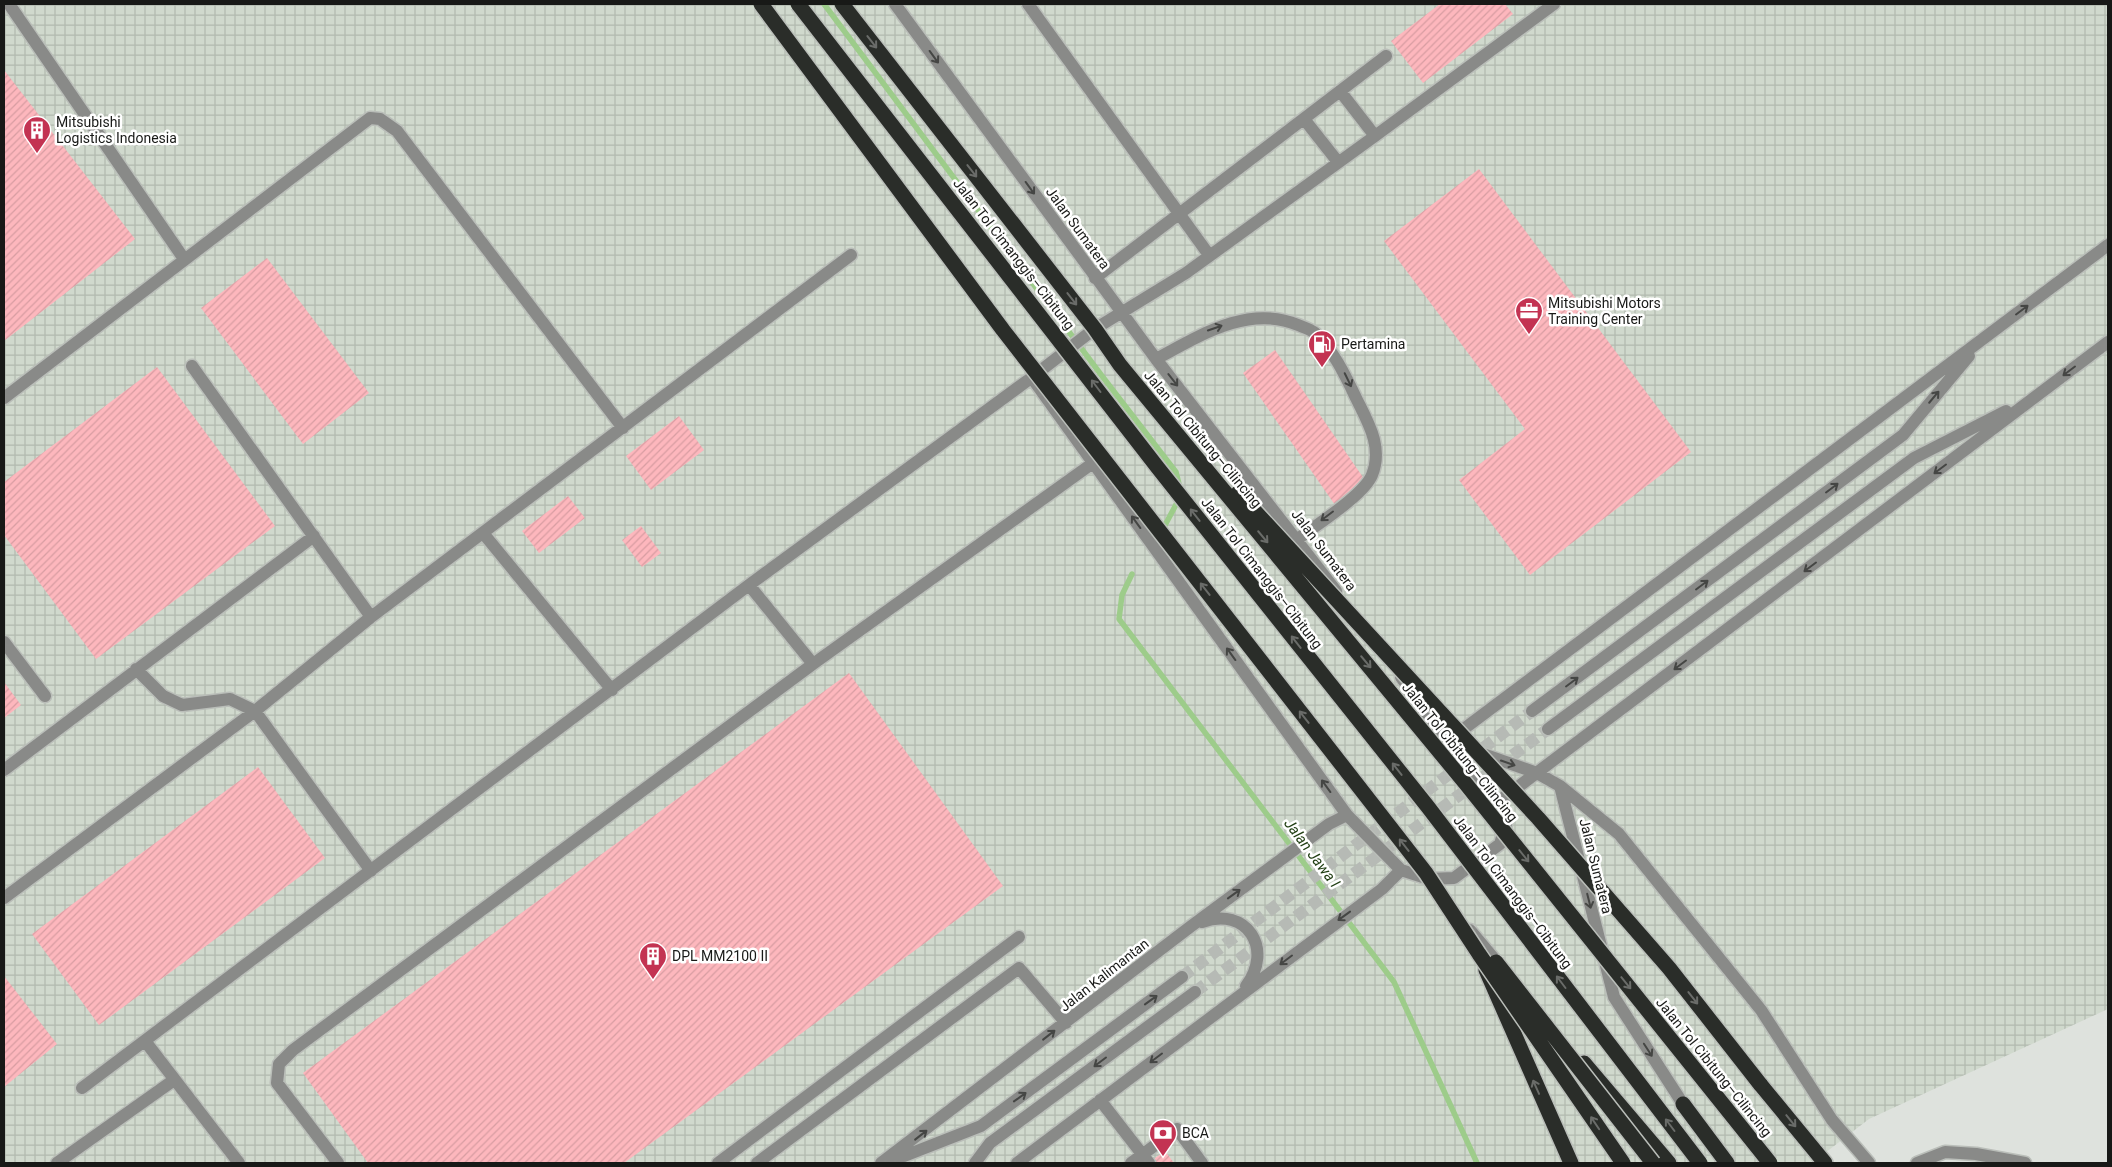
<svg xmlns="http://www.w3.org/2000/svg" width="2112" height="1167" font-family="Roboto,sans-serif">
  <style>
    .industrial { fill: url(#industrial-grid) }
    .lines { fill: none; stroke-linecap: round; stroke-linejoin: round }
    .stream { stroke: #9dcc8a; stroke-width: 5.5 }
    .building { fill: url(#building-hatch) }
    .minor-tunnel { stroke: #b6bab5; stroke-width: 12; stroke-dasharray: 12 6; stroke-linecap: butt }
    .minor-casing { stroke: #babeb9; stroke-width: 15 }
    .highway-casing { stroke: #babeb9; stroke-width: 18 }
    .minor { stroke: #898a88; stroke-width: 12 }
    .highway { stroke: #2a2d29; stroke-width: 15 }
    .highway-bridge-casing { stroke: #babeb9; stroke-width: 18; stroke-linecap: butt }
    .highway-bridge { stroke: #2a2d29; stroke-width: 15 }
    .oneway { stroke: #6a6c69 }
    .oneway2 { stroke: #454644 }
    .labels { text-anchor: middle; dominant-baseline: central; stroke-width: 5; stroke-linejoin: round; paint-order: stroke }
    .poi-label { font-size: 14px; fill: #181917; stroke: #fff; text-anchor: start }
    .street-label { font-size: 14px; fill: #181917; stroke: #fff }
    .water-label { font-size: 15px; font-style: italic; fill: #203e12; stroke: #fff }
  </style>
  <defs>
    <pattern id="industrial-grid" width="8" height="8" patternUnits="userSpaceOnUse" patternTransform="scale(1.25)"><rect width="8" height="8" fill="#d0d9cd"/><path d="M0 4h8M4 0v8" fill="none" stroke="#b2baaf"/></pattern>
    <pattern id="building-hatch" width="6" height="6" patternUnits="userSpaceOnUse" patternTransform="scale(1.25)"><rect width="6" height="6" fill="#fdb7bd"/><path d="M-1 1l2-2M0 6l6-6M5 7l2-2" fill="none" stroke="#d89da2"/></pattern>
  </defs>
  <rect width="100%" height="100%" fill="#dee2dd"/>
  <path class="industrial" d="M4 4H2108V1009L1869 1119 1812 1163H4Z"/>
  <g class="lines">
    <path class="stream" d="M824 4 1102 376 1176 472 1180 488
      M1163 529 1180 497
      M1132 574 1122 595 1119 619 1394 982 1477 1163"/>
  </g>
  <path class="building" d="M1440 4H1505L1513 14 1423 83 1391 41Z
    M4 70 135 239 4 341Z
    M1479 169 1691 452 1530 575 1459 480 1525 429 1384 241Z
    M267 258 369 393 303 444 201 308Z
    M1275 350 1367 483 1335 505 1243 373Z
    M157 367 275 526 96 659 4 535V482Z
    M679 416 704 450 651 490 626 456Z
    M568 496 585 518 539 553 522 531Z
    M641 526 661 553 642 567 622 540Z
    M849 673 1003 886 624 1163H368L303 1073Z
    M4 682 21 705 4 718Z
    M258 767 325 858 99 1025 32 934Z
    M4 976 57 1044 4 1087Z
    M1165 1151 1174 1163H1148Z"/>
  <g class="lines">
    <path class="minor-tunnel" d="M1182 977 1532 711
      M1195 992 1548 729"/>
    <g class="minor-casing">
      <path id="minor" d="M9 4 184 259
        M895 4 1156 359 1336 591
        M1028 4 1209 255
        M1340 91 1375 136
        M1304 119 1338 162
        M1095 278 1386 56
        M1156 359C1199 336 1248 304 1298 325 1303 327 1310 329 1315 333 1334 351 1346 377 1357 400 1369 424 1383 448 1372 475 1364 495 1316 525 1298 539
        M192 366 371 617
        M1032 378 1347 815 1401 870 1429 879 1432 883
        M4 398 370 118 380 119 397 131 623 428
        M483 533 612 690
        M749 585 813 664 1093 463
        M4 642 45 696
        M136 669 163 696 182 705 230 699 255 711 371 871
        M1401 677 1506 824 1500 844 1454 878 1429 879
        M1532 711 1903 435 1969 356
        M1548 729 1914 458 2006 411
        M1453 737 2108 245
        M1477 752 1537 773 1560 786 1619 834 1761 1010 1832 1120 1869 1163
        M4 770 314 536
        M1560 786 1614 997 1683 1104
        M1494 805 2108 342
        M4 898 255 711 371 617 851 255
        M1202 922C1247 906 1274 949 1246 986
        M1470 930 1502 968
        M145 1041 239 1163
        M82 1088 749 585 1031 378 1093 330 1186 273 1375 136 1554 4
        M1100 1100 1149 1163
        M894 1160 981 1126 1182 977
        M57 1163 174 1080
        M338 1163 277 1083 279 1064 293 1050 813 664
        M718 1163 1019 937
        M757 1163 1019 968 1066 1023
        M881 1163 1190 927 1329 824 1347 815
        M975 1163 990 1143 1195 992
        M1017 1163 1382 889 1401 870
        M1131 1163 1177 1129 1202 1163
        M1917 1163 1945 1152 1976 1154 2025 1163"/>
    </g>
    <g class="highway-casing">
      <path id="highway" d="M1486 970 1571 1163
        M1584 1063 1669 1163
        M1760 1084 1825 1163
        M1683 1104 1727 1163"/>
    </g>
    <use href="#minor" class="minor"/>
    <use href="#highway" class="highway"/>
    <g class="highway-bridge-casing">
      <path id="highway-bridge" d="M761 4 1003 330 1426 873 1479 954 1623 1163
        M798 4 1158 468 1428 807 1700 1163
        M842 4 1095 329 1120 365 1466 784 1770 1163
        M1238 493 1538 818 1669 968 1760 1084
        M1496 962 1653 1163"/>
    </g>
    <use href="#highway-bridge" class="highway-bridge"/>
  </g>
  <defs><path id="oneway-shaft" d="M-6 0H5M1.5-3L5.5 0L1.5 3" fill="none" stroke-width="1.6" stroke-linecap="round" stroke-linejoin="round" transform="scale(1.25)"/></defs>
  <g class="oneway">
    <use href="#oneway-shaft" transform="translate(872 42) rotate(52)"/>
    <use href="#oneway-shaft" transform="translate(972 171) rotate(52)"/>
    <use href="#oneway-shaft" transform="translate(1072 299) rotate(52)"/>
    <use href="#oneway-shaft" transform="translate(1096 386) rotate(-127)"/>
    <use href="#oneway-shaft" transform="translate(1195 515) rotate(-128)"/>
    <use href="#oneway-shaft" transform="translate(1263 537) rotate(50)"/>
    <use href="#oneway-shaft" transform="translate(1205 589) rotate(-128)"/>
    <use href="#oneway-shaft" transform="translate(1296 642) rotate(-128)"/>
    <use href="#oneway-shaft" transform="translate(1366 662) rotate(50)"/>
    <use href="#oneway-shaft" transform="translate(1304 717) rotate(-128)"/>
    <use href="#oneway-shaft" transform="translate(1397 769) rotate(-128)"/>
    <use href="#oneway-shaft" transform="translate(1404 845) rotate(-128)"/>
    <use href="#oneway-shaft" transform="translate(1524 856) rotate(51)"/>
    <use href="#oneway-shaft" transform="translate(1561 982) rotate(-127)"/>
    <use href="#oneway-shaft" transform="translate(1626 983) rotate(51)"/>
    <use href="#oneway-shaft" transform="translate(1693 998) rotate(52)"/>
    <use href="#oneway-shaft" transform="translate(1536 1087) rotate(-114)"/>
    <use href="#oneway-shaft" transform="translate(1791 1121) rotate(51)"/>
    <use href="#oneway-shaft" transform="translate(1595 1123) rotate(-124)"/>
    <use href="#oneway-shaft" transform="translate(1670 1125) rotate(-127)"/>
  </g>
  <g class="oneway2">
    <use href="#oneway-shaft" transform="translate(934 57) rotate(54)"/>
    <use href="#oneway-shaft" transform="translate(1030 188) rotate(54)"/>
    <use href="#oneway-shaft" transform="translate(2022 310) rotate(-37)"/>
    <use href="#oneway-shaft" transform="translate(1215 328) rotate(-19)"/>
    <use href="#oneway-shaft" transform="translate(2069 371) rotate(143)"/>
    <use href="#oneway-shaft" transform="translate(1173 380) rotate(52)"/>
    <use href="#oneway-shaft" transform="translate(1348 380) rotate(64)"/>
    <use href="#oneway-shaft" transform="translate(1934 397) rotate(-50)"/>
    <use href="#oneway-shaft" transform="translate(1940 469) rotate(143)"/>
    <use href="#oneway-shaft" transform="translate(1832 488) rotate(-37)"/>
    <use href="#oneway-shaft" transform="translate(1327 516) rotate(143)"/>
    <use href="#oneway-shaft" transform="translate(1136 522) rotate(-126)"/>
    <use href="#oneway-shaft" transform="translate(1810 567) rotate(143)"/>
    <use href="#oneway-shaft" transform="translate(1702 585) rotate(-37)"/>
    <use href="#oneway-shaft" transform="translate(1231 654) rotate(-126)"/>
    <use href="#oneway-shaft" transform="translate(1680 665) rotate(143)"/>
    <use href="#oneway-shaft" transform="translate(1572 682) rotate(-37)"/>
    <use href="#oneway-shaft" transform="translate(1508 763) rotate(19)"/>
    <use href="#oneway-shaft" transform="translate(1326 786) rotate(-126)"/>
    <use href="#oneway-shaft" transform="translate(1234 894) rotate(-36)"/>
    <use href="#oneway-shaft" transform="translate(1589 901) rotate(76)"/>
    <use href="#oneway-shaft" transform="translate(1344 916) rotate(144)"/>
    <use href="#oneway-shaft" transform="translate(1286 960) rotate(143)"/>
    <use href="#oneway-shaft" transform="translate(1151 1000) rotate(-36)"/>
    <use href="#oneway-shaft" transform="translate(1049 1035) rotate(-38)"/>
    <use href="#oneway-shaft" transform="translate(1648 1050) rotate(57)"/>
    <use href="#oneway-shaft" transform="translate(1156 1058) rotate(143)"/>
    <use href="#oneway-shaft" transform="translate(1100 1062) rotate(143)"/>
    <use href="#oneway-shaft" transform="translate(1020 1097) rotate(-36)"/>
    <use href="#oneway-shaft" transform="translate(921 1135) rotate(-38)"/>
  </g>
  <defs>
    <g id="building-pin" transform="scale(1.4375)"><path d="M0 17L-7.5 6A9.5 9.5 0 1 1 7.5 6Z" fill="#c33352" stroke="#fff"/><path d="M-4-6H4V6H1V3H-1V6H-4ZM-2.5-4.3h1.7v1.8h-1.7ZM.8-4.3h1.7v1.8H.8ZM-2.5-1h1.7V.8h-1.7ZM.8-1h1.7V.8H.8Z" fill="#fff"/></g>
    <g id="office-pin" transform="scale(1.4375)"><path d="M0 17L-7.5 6A9.5 9.5 0 1 1 7.5 6Z" fill="#c33352" stroke="#fff"/><path d="M-6-3h4V-5.5h4V-3h4V5H-6ZM-1-4.5V-3h2v-1.5ZM-6 0V1H6V0Z" fill="#fff"/></g>
    <g id="fuel-pin" transform="scale(1.4375)"><path d="M0 17L-7.5 6A9.5 9.5 0 1 1 7.5 6Z" fill="#c33352" stroke="#fff"/><path d="M-5.5-6h7V0h2V4h1.3V-2.5L3-4.5l.8-.8L6-3V5H2.5V1h-1V6h-7ZM-4.2-4.7v3.2H.2V-4.7Z" fill="#fff"/></g>
    <g id="bank-pin" transform="scale(1.4375)"><path d="M0 17L-7.5 6A9.5 9.5 0 1 1 7.5 6Z" fill="#c33352" stroke="#fff"/><path d="M-6-4H6V4H-6ZM0-2.3a2.3 2.3 0 1 0 0 4.6a2.3 2.3 0 1 0 0-4.6Z" fill="#fff"/></g>
  </defs>
  <g fill-rule="evenodd">
    <use href="#building-pin" x="37" y="130"/>
    <use href="#office-pin" x="1529" y="311"/>
    <use href="#fuel-pin" x="1322" y="344"/>
    <use href="#building-pin" x="653" y="956"/>
    <use href="#bank-pin" x="1163" y="1133"/>
  </g>
  <g class="labels">
    <g class="poi-label">
      <text x="56" y="122">Mitsubishi<tspan x="56" dy="16">Logistics Indonesia</tspan></text>
      <text x="1548" y="303">Mitsubishi Motors<tspan x="1548" dy="16">Training Center</tspan></text>
      <text x="1341" y="344">Pertamina</text>
      <text x="672" y="956">DPL MM2100 II</text>
      <text x="1182" y="1133">BCA</text>
    </g>
    <g class="street-label">
      <text transform="translate(1078 228) rotate(54)">Jalan Sumatera</text>
      <text transform="translate(1014 254) rotate(52)">Jalan Tol Cimanggis–Cibitung</text>
      <text transform="translate(1203 439) rotate(50)">Jalan Tol Cibitung–Cilincing</text>
      <text transform="translate(1324 550) rotate(53)">Jalan Sumatera</text>
      <text transform="translate(1262 573) rotate(52)">Jalan Tol Cimanggis–Cibitung</text>
      <text transform="translate(1460 752) rotate(51)">Jalan Tol Cibitung–Cilincing</text>
      <text transform="translate(1596 866) rotate(76)">Jalan Sumatera</text>
      <text transform="translate(1513 892) rotate(53)">Jalan Tol Cimanggis–Cibitung</text>
      <text transform="translate(1104 975) rotate(-38)">Jalan Kalimantan</text>
      <text transform="translate(1714 1067) rotate(51)">Jalan Tol Cibitung–Cilincing</text>
    </g>
    <g class="water-label">
      <text transform="translate(1312 853) rotate(53)">Jalan Jawa I</text>
    </g>
  </g>
  <rect width="2112" height="1167" fill="none" stroke="#181917" stroke-width="10"/>
</svg>
